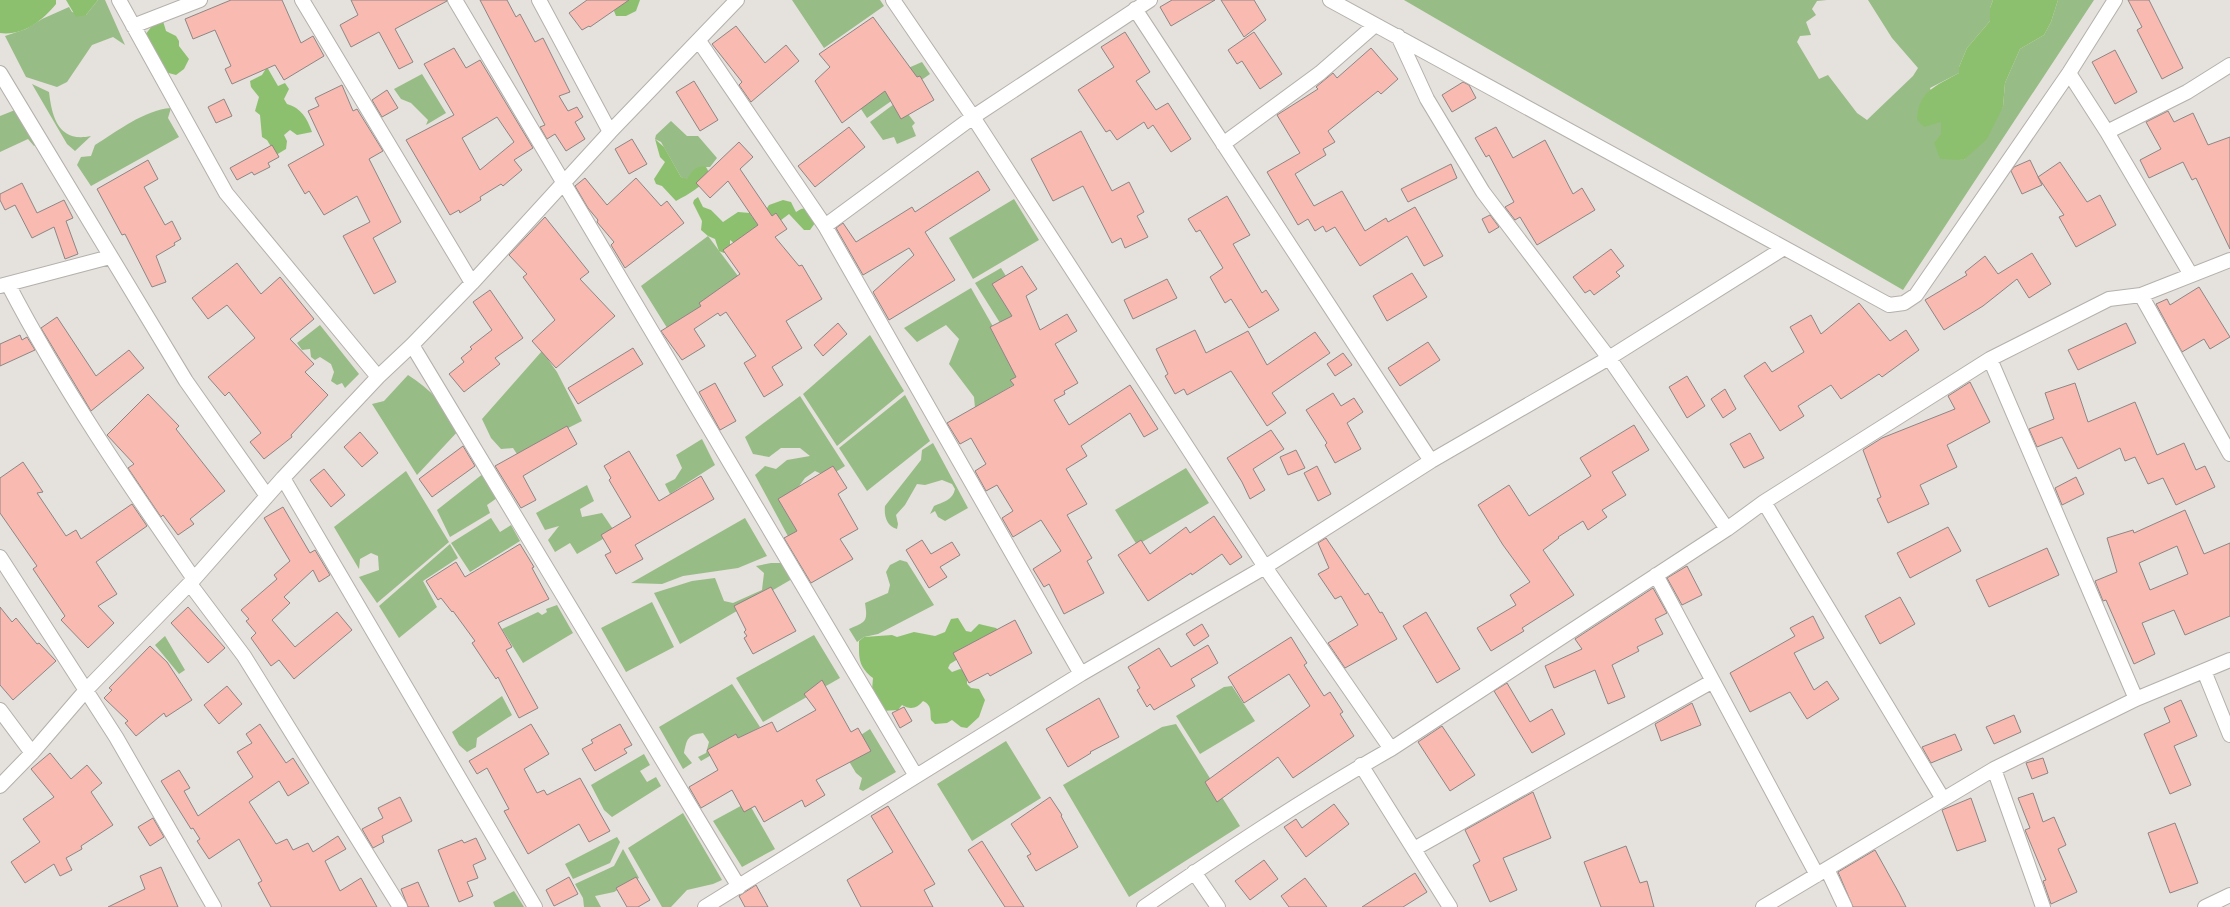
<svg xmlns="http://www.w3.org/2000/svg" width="2230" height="907" font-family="'Alegreya Sans',sans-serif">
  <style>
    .green { fill: #98bc86 }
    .forest { fill: #8cc06f }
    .building { fill: #f9bbb1; stroke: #8d8685; fill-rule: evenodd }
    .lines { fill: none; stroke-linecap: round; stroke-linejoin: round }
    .minor-casing { stroke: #b4b0ab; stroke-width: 16 }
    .minor { stroke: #fff; stroke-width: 14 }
  </style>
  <rect width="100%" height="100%" fill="#e5e1dc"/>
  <path class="green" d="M98 0H105L125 45 113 37 92 45 67 82 57 87 26 77 5 36 26 29 42 19 69 7 72 12 86 15Z
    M792 0H880L884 6 824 48Z
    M1404 0H1827L1817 1 1812 9 1816 15 1806 22 1811 35 1800 36 1797 42 1819 79 1828 75 1857 113 1867 120 1913 76 1918 68 1892 38 1868 0H1993L1990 8V21L1967 48 1959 67V73L1930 88 1941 121V134L1961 160H1964L2003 107 2005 83 2020 49 2044 35 2051 22 2058 0H2094L1903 290Z
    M922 62 930 74 867 118 855 100 892 75Z
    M422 74 446 113 426 125 428 120 411 103 401 99 394 89Z
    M32 84 49 92C52 118 59 143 91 136L75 151 67 144Z
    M898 101 915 123 912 126 916 136 897 144 894 137 883 140 870 122Z
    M171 108 168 118 179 137 91 186 77 165 81 157 91 156 95 145C118 131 144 110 171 108Z
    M15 110 39 144 34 146 28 139 0 152V116Z
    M671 121 687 136H698L717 158 710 167C698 167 693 169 687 180L681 177 661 142 655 139 656 135Z
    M1014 199 1039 240 973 279 949 238Z
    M708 236 741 280 669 331 641 286Z
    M1001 268 1009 281 1020 314 1002 326 975 283Z
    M971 288 1023 379 975 408 974 397 949 364 959 339 946 325 917 342 904 328Z
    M320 325 359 374 345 388 342 383 337 385 331 381 334 372 331 364 320 357 315 360 311 357 310 349 302 350 297 343Z
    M870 335 904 391 837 446 803 394Z
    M542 351 557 372 582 421 517 454 513 448 501 449 491 438 482 419Z
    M408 375C429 388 448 408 460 429L417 475 372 404 384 401Z
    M905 395 930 441 867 491 839 448Z
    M800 396 845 466 828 477 815 471 805 478 789 500 804 528 789 538 755 475 765 466 776 469 787 460 810 456 800 448H781L769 457 753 454 745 437Z
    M702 439 715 465 670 494 665 484 675 479 682 468 676 455Z
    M933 443 968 508 945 521 938 517 935 511 930 514 934 506C943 502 953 500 955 489L952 484 942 480 925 485 917 484 905 505 896 515 898 524 897 529C886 526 884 515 885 506L921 460 922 450Z
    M1186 468 1209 503 1137 545 1115 510Z
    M406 471 449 542 377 603 359 577 379 570 378 556 371 553 360 559 359 569 334 527Z
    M484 473 497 498 487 505 490 513 450 537 437 510Z
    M587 485 594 501 580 509 582 517 602 513 615 532 577 554 570 543 555 552 548 540 559 526 545 530 536 513Z
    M491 518 500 532 511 525 520 541 470 572 451 543Z
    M745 518 767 556 738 568 683 576 662 584 631 583Z
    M450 544 458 558 423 581 437 607 399 638 379 606Z
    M900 560 907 562 934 605 878 634 864 637 857 642 849 629C866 622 868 622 865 603L888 593 890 585 886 572 890 565Z
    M771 563H782L792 579 680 644 654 593 692 581 715 578 724 601 733 603 762 590 764 573 756 566Z
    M652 602 674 647 626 672 601 628Z
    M557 605 573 633 523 663 502 629 538 612 542 615 547 612 546 609Z
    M814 635 840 678 763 722 736 678Z
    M165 636 185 670 179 674 155 645Z
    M732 684 760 727 701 761 698 757 706 753 709 742 703 733C688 735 687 738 684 753L692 763 683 769 659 727Z
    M1232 686 1255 721 1200 754 1176 716 1224 687Z
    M502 696 512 715 477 738 476 747 467 752 459 745 452 732Z
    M1176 724 1240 826 1129 897 1063 785 1162 727Z
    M870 729 896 772 863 791 859 789 862 778 856 773 841 748Z
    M1006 741 1041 798 972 841 937 784Z
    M644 754 650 765 640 771 647 782 656 777 661 786 612 817 604 810 591 785Z
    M748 802 775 849 742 867 713 821Z
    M683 813 722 880 713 884 687 890 671 907H662L628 848Z
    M617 837 620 842 610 863 573 879 565 864Z
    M623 849 639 878 614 892 595 896 601 907H584L583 898 575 884 614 866Z
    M514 891 524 907H495L493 902Z"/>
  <path class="forest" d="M0 0H56V4C42 21 23 36 0 33Z
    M66 0H98L86 15 76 17Z
    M617 0H640L636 11 626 16H616L614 11Z
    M1993 0H2058L2051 22 2044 35 2020 49 2005 83 2003 107 1987 139 1964 160 1940 159 1934 143 1941 134V122L1924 127 1917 120C1918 91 1936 86 1959 73V67L1967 48 1990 21V8Z
    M163 21 166 31 176 36 179 41V46L189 59 184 69 176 75 165 72 145 35 152 26Z
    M267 67 278 86 285 83 289 89 284 99 287 104C301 108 307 118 312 132L297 135 290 130 284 135 287 141 286 149 276 155 267 140 262 137 260 115 255 111 259 97 251 87 250 81 262 75Z
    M655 139 664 147 681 177 687 179C692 171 696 165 706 167L710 174C702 187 689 194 676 201L662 186 656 184 654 179 665 162 660 157Z
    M698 197 703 207 711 210 723 222 738 212 750 213 752 217C762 219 765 211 769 205L783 200 791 202 796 212 801 209 806 208 815 223 810 230H804L789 214 776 224 734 243 730 240V251L724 253 719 251 715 239 708 236 701 230 702 221 693 203 694 200Z
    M958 618 966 631 971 632 979 624 996 628 1000 632 950 664 948 668 952 672 960 669 967 672V684L971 688 979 689 985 700 979 717 967 728 961 727 952 720 947 723 935 724 931 720C930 711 932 705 923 701 917 709 910 710 902 705L898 710 882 711 872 690 873 678C858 666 859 658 859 641L864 637 892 635 897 637 914 632 935 636 945 632 951 619Z"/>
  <path class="building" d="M231 0H282L301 43 313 36 324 56 284 80 275 65 232 84 225 69 231 66 215 30 193 39 185 19Z
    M351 0H447V1L395 29 413 62 399 69 379 32 351 47 340 25 358 15Z
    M480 0H507L516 17 520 14 535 42 543 38 570 92 559 96 568 111 577 107 583 117 575 122 585 139 566 151 555 134 547 139 540 127 545 125Z
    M587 0H629L590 27 589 26 582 30 569 13Z
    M1172 0H1215L1171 26 1160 7Z
    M1221 0H1254L1266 20 1244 37Z
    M2128 0H2149L2183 68 2162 79 2137 30 2142 27Z
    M873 17 917 77 920 76 934 100 901 119 885 91 842 123 815 81 830 67 819 54Z
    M736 26 765 63 786 45 799 61 751 102 739 85 742 82 712 44Z
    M1125 32 1150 72 1136 81 1156 110 1168 103 1191 139 1171 152 1153 125 1148 129 1144 122 1117 140 1110 130 1106 132 1078 90 1114 67 1101 47Z
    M1254 32 1282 74 1260 89 1242 61 1237 64 1228 50Z
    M454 48 466 68 480 60 533 148 514 160 522 170 503 186 501 184 480 197 481 200 460 213 459 210 450 215 406 140 454 115 424 64ZM497 117 514 142 480 170 462 138Z
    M1371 48 1398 79 1381 94 1378 91 1328 131 1335 142 1323 149 1326 155 1295 174 1314 206 1342 191 1365 231 1386 218 1388 222 1415 207 1443 256 1424 266 1407 236 1360 266 1335 227 1326 232 1323 226 1315 231 1308 219 1298 225 1267 172 1300 153 1277 115 1318 89 1316 87 1333 73 1337 78Z
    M2115 50 2137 92 2115 104 2092 62Z
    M694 81 718 120 700 131 676 92Z
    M1463 82 1469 85 1476 98 1452 112 1442 95Z
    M342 85 353 111 357 109 383 151 369 159 401 222 373 238 396 282 374 294 343 236 370 222 357 196 324 215 309 191 305 194 288 165 324 145 308 111 319 106 315 98Z
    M387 90 398 108 382 117 372 100Z
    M224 99 232 116 216 123 208 107Z
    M2168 111 2174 122 2193 113 2208 145 2230 137V249L2196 178 2192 180 2183 162 2149 178 2140 160 2161 149 2146 122Z
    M849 127 865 147 815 187 798 166Z
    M1496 127 1513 158 1545 140 1573 194 1582 188 1595 210 1537 245 1520 217 1515 220 1505 207 1514 202 1489 155 1486 157 1475 138Z
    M1081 131 1112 191 1129 182 1144 212 1137 216 1148 237 1125 248 1121 238 1112 243 1083 186 1053 201 1031 159Z
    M632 139 647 164 629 174 615 149Z
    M739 142 753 157 740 169 772 216 776 213 787 229 775 237 799 266 802 265 822 299 786 321 802 348 772 367 783 385 764 397 744 363 756 356 726 312 720 316 718 313 694 329 705 346 682 360 661 331 701 306 699 303 740 274 723 250 758 225 728 181 710 198 696 183Z
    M272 145 279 157 268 163 270 167 254 175 252 172 237 180 230 168Z
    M148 160 158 179 144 187 165 225 172 221 181 239 174 243 175 245 156 256 166 282 152 287 125 234 122 235 97 189Z
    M2030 160 2042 185 2022 194 2011 171 2014 167Z
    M2060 162 2087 202 2100 195 2116 225 2076 247 2059 217 2064 215 2038 177Z
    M1451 164 1457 178 1408 202 1401 189Z
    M978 171 990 190 925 232 955 280 889 320 873 292 914 255 909 248 863 275 836 228 843 223 856 242 912 207 915 212Z
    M585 178 607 205 636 178 661 206 667 201 684 223 625 268 611 245 614 242 597 222 598 220 588 208 575 186Z
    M22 183 37 213 64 200 73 218 66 221 78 254 65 259 54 227 32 238 15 205 5 210 0 200V194Z
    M1227 196 1250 235 1233 244 1262 293 1266 290 1279 310 1249 328 1231 299 1225 303 1210 277 1223 268 1200 230 1196 232 1188 219Z
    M1490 215 1499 227 1489 233 1482 219Z
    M545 217 589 272 580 279 615 316 556 368 532 341 555 320 523 277 527 274 509 255Z
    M1611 249 1624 266 1616 272 1620 276 1594 295 1590 290 1585 293 1573 277Z
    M2032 253 2051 284 2029 298 2017 279 1983 306 1944 330 1925 300 1967 275 1965 272 1985 256 1998 274Z
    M237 263 261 294 280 277 314 319 290 339 314 364 305 372 328 395 291 435 292 437 264 459 250 442 261 433 229 392 225 396 208 377 255 338 227 305 208 319 192 298Z
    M1022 266 1037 289 1026 296 1040 330 1067 314 1077 331 1055 344 1078 383 1064 391 1065 394 1054 400 1069 425 1130 385 1158 429 1144 437 1130 413 1081 446 1087 456 1066 469 1087 504 1067 515 1092 558 1087 561 1104 593 1064 614 1049 584 1044 587 1033 569 1061 551 1041 520 1013 537 1002 518 1013 511 997 485 986 491 975 471 986 464 971 438 960 444 947 423 1014 385 1010 380 1016 377 990 327 1012 316 992 284Z
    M1412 273 1427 297 1387 321 1373 296Z
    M1167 279 1177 298 1133 319 1124 300Z
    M2199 287 2230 337 2210 349 2204 339 2182 352 2156 304 2167 299 2170 305Z
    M490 290 523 338 495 358 500 364 464 392 449 374 464 362 461 358 472 349 470 347 492 330 473 302Z
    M1859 303 1890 341 1906 330 1919 350 1882 377 1879 374 1841 399 1831 385 1798 406 1804 416 1780 431 1744 376 1765 362 1772 372 1804 352 1790 327 1811 315 1821 334Z
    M57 317 96 376 129 350 144 368 91 411 41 328Z
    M838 323 847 334 823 356 814 345Z
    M2126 323 2136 343 2078 370 2068 350Z
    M1195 330 1206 353 1248 331 1267 365 1315 332 1330 353 1272 393 1286 413 1267 426 1231 371 1187 395 1184 389 1175 394 1165 376 1168 374 1156 349Z
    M20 335 22 340 27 337 35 350 0 366V344Z
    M1428 342 1440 360 1400 386 1388 368Z
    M633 348 643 364 578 404 568 388Z
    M1343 353 1352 365 1335 376 1327 364Z
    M1687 376 1705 406 1687 418 1669 387Z
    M1970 382 1990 422 1947 445 1957 467 1920 485 1929 504 1888 523 1877 499 1881 497 1863 450 1882 438 1955 409 1948 396Z
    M715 383 736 421 720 430 699 392Z
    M2075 383 2088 422 2135 402 2157 455 2184 443 2196 470 2205 466 2215 487 2176 505 2163 478 2148 484 2135 457 2125 461 2120 448 2078 469 2062 437 2037 447 2029 429 2054 419 2045 393Z
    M1725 389 1736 409 1723 418 1711 399Z
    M1333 393 1341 406 1354 398 1363 412 1347 423 1361 449 1335 463 1325 445 1327 443 1306 410Z
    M148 394 179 426 176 429 225 491 190 519 194 524 178 535 163 515 161 517 128 468 134 464 107 435Z
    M1634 425 1649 450 1612 472 1626 495 1602 510 1607 517 1588 530 1583 521 1558 537 1559 538 1543 550 1574 595 1522 628 1524 631 1491 651 1477 628 1516 605 1510 595 1530 582 1503 545 1478 505 1509 485 1529 516 1591 476 1580 458Z
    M567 426 577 444 523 476 536 500 521 508 495 466Z
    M1271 430 1284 449 1253 469 1265 490 1250 499 1242 482 1227 458Z
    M360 432 378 453 362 467 344 447Z
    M1750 433 1764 458 1744 468 1730 444Z
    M463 446 475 466 432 497 419 479Z
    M1296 450 1305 468 1288 475 1280 457Z
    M629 451 659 501 701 476 714 499 635 545 643 559 616 574 605 555 611 552 601 535 631 517 609 480 611 478 604 466Z
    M23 462 43 492 37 493 66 536 76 530 81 539 132 504 147 526 96 562 117 594 98 606 114 623 88 648 61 620 65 616 33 569 37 566 0 513V478Z
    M833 466 847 488 838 494 858 529 840 539 853 559 811 583 784 538 797 531 778 499Z
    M1317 466 1331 494 1318 501 1304 473Z
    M324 469 345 495 331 507 310 480Z
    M2076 477 2084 494 2062 505 2055 488Z
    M283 507 310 553 315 550 330 575 319 582 313 570 284 597 290 603 272 620 295 647 337 612 352 630 294 679 279 660 271 666 251 638 256 633 246 621 249 619 241 610 277 579 274 575 290 561 264 518Z
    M2185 510 2204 554 2230 543V616L2185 635 2174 610 2142 623 2155 654 2134 664 2106 600 2103 601 2095 581 2117 572 2107 538 2133 530 2134 533ZM2177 546 2188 574 2150 590 2139 563Z
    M1214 516 1242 557 1230 565 1222 554 1192 575 1191 573 1148 601 1118 555 1141 540 1150 554 1186 527 1190 533Z
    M1948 527 1961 551 1910 578 1897 553Z
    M1326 538 1365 595 1368 593 1380 613 1382 612 1397 639 1345 668 1328 643 1358 625 1341 596 1335 599 1318 574 1329 568 1318 543Z
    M922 540 931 554 952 542 960 555 940 567 947 577 929 588 906 550Z
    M520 544 534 567 532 568 549 599 498 623 512 647 506 650 538 708 519 718 498 677 496 679 472 643 475 641 453 611 452 612 441 598 438 600 426 581 456 562 465 577Z
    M2047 548 2059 575 1989 607 1976 580Z
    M1687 566 1702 595 1682 605 1667 578Z
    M771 587 796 631 753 654 744 638 747 636 744 632 746 630 734 606Z
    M1653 588 1667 613 1655 619 1663 634 1637 647 1639 651 1612 665 1625 697 1608 704 1595 670 1554 688 1545 666 1582 649 1575 639Z
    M1900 597 1915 624 1880 644 1865 616Z
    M0 607 12 622 16 618 37 644 39 643 56 661 13 700 0 685Z
    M188 607 225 648 208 663 171 623Z
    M1426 612 1460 669 1437 683 1403 626Z
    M1813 616 1824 638 1794 653 1814 690 1827 681 1839 699 1807 719 1790 692 1750 712 1730 673 1795 636 1790 628Z
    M1015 620 1032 653 990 676 988 673 969 683 953 653Z
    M1202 624 1209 636 1194 646 1186 634Z
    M1291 637 1307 663 1304 665 1324 696 1330 692 1343 712 1340 714 1354 736 1293 778 1278 757 1217 802 1205 782 1310 706 1289 674 1244 703 1228 677Z
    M1208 645 1218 663 1191 679 1195 686 1154 710 1150 704 1147 707 1137 690 1140 688 1128 667 1159 648 1171 667Z
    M150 646 167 662 192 700 166 717 164 713 136 736 125 723 128 721 104 698 112 690 109 688Z
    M822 680 851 732 858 728 871 751 816 780 825 795 805 807 802 800 764 822 755 806 744 812 732 790 701 808 689 787 718 770 707 750 736 734 738 738 772 722 777 732 816 710 804 694Z
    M1507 683 1530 722 1552 709 1565 734 1532 753 1494 691Z
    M227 686 242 704 219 724 204 705Z
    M1099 698 1119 737 1090 752 1091 753 1068 767 1046 729Z
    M2181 700 2197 736 2174 746 2191 785 2170 794 2144 734 2170 722 2164 708Z
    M1692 703 1701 725 1661 741 1655 724Z
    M904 707 912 721 900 728 892 713Z
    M2014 715 2021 732 1994 744 1986 727Z
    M260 724 286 763 293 758 309 783 288 796 279 781 249 802 276 844 287 839 293 850 308 843 313 852 338 836 346 849 325 861 340 891 361 878 377 907H271L258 883 262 881 239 839 209 859 197 841 200 839 193 828 191 829 161 781 179 770 190 788 184 791 198 816 253 777 237 752 252 743 246 734Z
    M531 724 549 754 524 769 537 793 544 790 547 795 580 778 610 831 589 842 579 824 528 854 504 811 509 809 487 768 477 774 469 761Z
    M620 724 632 745 624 749 627 753 595 771 582 749 593 743 591 740Z
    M1442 726 1475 775 1450 791 1418 742Z
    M1955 734 1962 750 1931 763 1922 747Z
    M50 753 71 779 87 765 102 783 91 792 113 825 81 846 82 849 66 858 72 870 60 876 54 864 25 883 11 862 40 842 23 819 54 797 31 769Z
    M2043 758 2048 773 2032 779 2026 763Z
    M1533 792 1551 838 1503 858 1517 890 1490 902 1473 865 1480 861 1465 830Z
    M2033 793 2043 822 2054 817 2066 845 2058 849 2077 892 2051 904 2043 881 2046 880 2025 830 2030 828 2018 798Z
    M400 797 412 821 382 836 384 842 373 848 362 829 383 818 378 808Z
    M1050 797 1062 815 1061 816 1078 847 1036 871 1027 856 1031 854 1011 824Z
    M1971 798 1986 841 1957 851 1942 810Z
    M1334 804 1349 824 1306 857 1284 827 1296 819 1302 828Z
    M888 806 935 884 924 890 933 907H861L847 880 893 852 871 816Z
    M153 818 164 837 150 846 138 827Z
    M2175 823 2198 883 2170 893 2148 833Z
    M476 838 486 859 473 865 478 878 467 882 473 896 459 902 438 850 462 840 464 843Z
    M982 841 1024 907H1005L968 850Z
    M1626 846 1640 883 1647 881 1654 907H1601L1584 862Z
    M1875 850 1899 893 1906 907H1853L1838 872Z
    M1264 860 1278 879 1250 900 1235 881Z
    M161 867 178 907H108L145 889 140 876Z
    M1415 873 1427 892 1403 907H1362Z
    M569 877 578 894 554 906 546 890Z
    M636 877 650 900 638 907H627L616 888Z
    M1305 878 1327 907H1289L1281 896Z
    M418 882 429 907H408L401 889Z
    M756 885 768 907H745L739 896Z"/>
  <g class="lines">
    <g class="minor-casing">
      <path id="minor" d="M119 0 226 193 378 377
        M302 0 472 283
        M455 0 916 776
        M539 0 610 132
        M893 0 973 117 1265 567 1391 749
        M1330 0 1889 305 1904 303 1916 295 2069 73 2115 0
        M1135 9 1431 461
        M133 26 200 0
        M1398 36 1427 99 1483 192 1609 358 1727 529
        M699 41 825 226 1081 674
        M0 73 186 381 267 496
        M2069 73 2107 132 2191 275
        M2107 132 2187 92 2230 65
        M1223 144 1320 73 1375 25
        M825 226 973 117 1150 0
        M8 284C62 388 128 484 194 579
        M0 286 110 257
        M2141 295 2230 454
        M412 345 739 887
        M1990 359 2136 699
        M283 478 535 907
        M1764 502 1943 799
        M0 557 116 737 214 907
        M1656 575 1817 875
        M190 584 244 656 400 907
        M2204 671 2230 735
        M0 710 32 753
        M1361 765 1450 907
        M1994 769 2043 907
        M0 786 32 753 87 689 194 579 283 478 378 377 412 345 472 283 610 132 737 0
        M1414 849 1713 681
        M1827 869 1845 907
        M1194 872 1218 907
        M705 907 1081 674 1265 567 1431 461 1609 358 1784 248
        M1144 907C1224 852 1306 797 1391 749L1727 529 1764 502 1990 359 2109 299 2141 295 2230 260
        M1763 907 1994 769 2136 699 2230 660
        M2205 907 2230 895"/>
    </g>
    <use href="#minor" class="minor"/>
  </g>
</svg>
